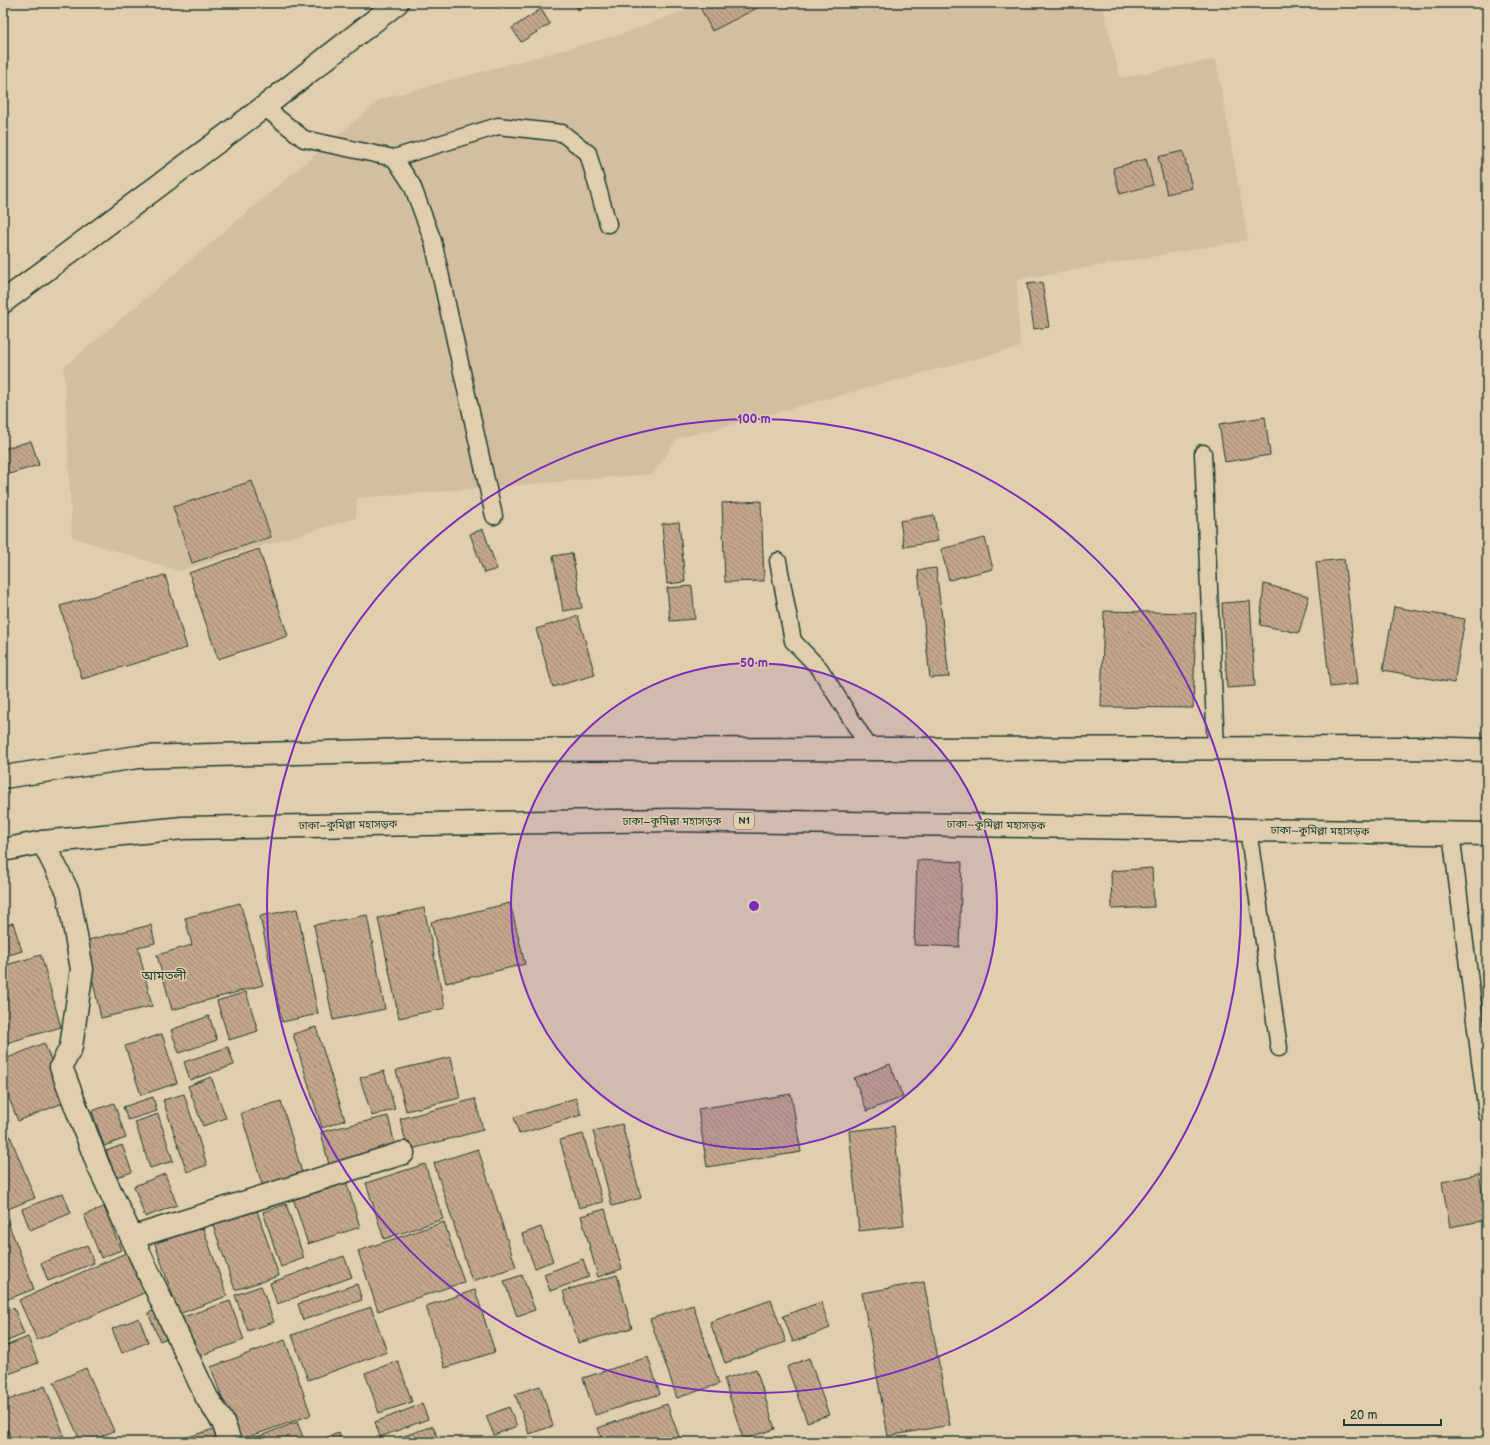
<svg xmlns="http://www.w3.org/2000/svg" width="1490" height="1445" font-family="'Balsamiq Sans','Noto Sans Bengali',sans-serif">
  <style>
    .built { fill: #d3bfa0 }
    .building { fill: url(#building-back-hatch); stroke: #1f3d34 }
    .lines { fill: none; stroke-linecap: round; stroke-linejoin: round }
    .service-casing { stroke: #1f3d34; stroke-width: 19 }
    .minor-casing { stroke: #1f3d34; stroke-width: 25 }
    .secondary-casing { stroke: #1f3d34; stroke-width: 25 }
    .trunk-casing { stroke: #1f3d34; stroke-width: 25 }
    .service { stroke: #e0ceac; stroke-width: 16 }
    .minor { stroke: #e0ceac; stroke-width: 22 }
    .secondary { stroke: #e0ceac; stroke-width: 22 }
    .trunk { stroke: #e0ceac; stroke-width: 22 }
    .ring { fill: none; stroke: #7b2cbf; stroke-width: 2 }
    .labels { text-anchor: middle; dominant-baseline: central; stroke-width: 3; stroke-linejoin: round; paint-order: stroke }
    .shield { fill: #e0ceac; stroke: #596858; stroke-width: 1 }
    .shield-label { font-size: 10px; font-weight: bold; fill: #1f3d34 }
    .street-label { font-size: 11px; fill: #1f3d34; stroke: #e0ceac }
    .quarter-label { font-size: 13px; fill: #1f3d34; stroke: #e0ceac }
    .centre { fill: #7b2cbf; stroke: #e0ceac; stroke-width: 2 }
    .ring-label { font-size: 12px; text-anchor: middle; font-weight: bold; fill: #7b2cbf; stroke: #e0ceac; stroke-width: 3; stroke-linejoin: round; paint-order: stroke }
  </style>
  <defs>
    <pattern id="building-back-hatch" width="6" height="6" patternUnits="userSpaceOnUse"><rect width="6" height="6" fill="#c3a68b"/><path d="M-1 5l2 2M0 0l6 6M5-1l2 2" fill="none" stroke="#9e8872"/></pattern>
  </defs>
  <rect width="100%" height="100%" fill="#e0ceac"/>
  <filter id="ink" filterUnits="userSpaceOnUse"><feTurbulence type="fractalNoise" baseFrequency=".025" numOctaves="2"/><feDisplacementMap in="SourceGraphic" scale="8" xChannelSelector="R" yChannelSelector="G"/><feConvolveMatrix kernelMatrix="1 2 1 2 8 2 1 2 1" color-interpolation-filters="sRGB"/></filter>
  <g filter="url(#ink)">
    <path class="built" d="M701 3H1102L1120 78 1216 59 1248 240 1017 280 1020 347 677 439 653 474 357 498 356 518 179 571 72 537 64 367 381 99 622 34 691 8Z"/>
    <path class="building" d="M574 3H591L578 10Z
      M709 3H767L712 31 700 7Z
      M541 9 550 24 521 42 512 28Z
      M1183 151 1192 188 1167 194 1158 157Z
      M1146 159 1153 185 1120 194 1113 168Z
      M1042 282 1049 327 1034 329 1027 284Z
      M1265 417 1270 455 1225 462 1219 424Z
      M31 441 39 465 3 476V449Z
      M252 481 271 537 192 563 173 507Z
      M761 501 764 581 725 582 722 503Z
      M934 515 938 541 904 547 900 521Z
      M679 522 685 582 667 584 662 524Z
      M483 529 497 569 484 573 470 534Z
      M985 538 993 569 949 580 941 549Z
      M259 549 288 636 218 659 189 573Z
      M572 553 582 608 563 611 553 556Z
      M1344 559 1358 684 1330 687 1316 562Z
      M936 568 949 677 930 678 918 570Z
      M165 575 187 648 82 679 60 606Z
      M1264 584 1309 596 1299 633 1260 625Z
      M692 586 695 619 670 621 667 588Z
      M1250 601 1255 686 1227 688 1222 603Z
      M1394 607 1465 619 1454 683 1383 670Z
      M1104 611 1196 613 1193 708 1101 707Z
      M578 616 595 675 553 687 536 629Z
      M917 860 962 862 959 947 914 945Z
      M1152 868 1154 907 1112 909 1111 871Z
      M240 903 263 985 172 1010 157 955 192 945 185 918Z
      M510 903 525 964 446 983 431 922Z
      M424 908 445 1008 399 1018 378 918Z
      M297 909 318 1014 282 1022 260 916Z
      M367 915 385 1009 333 1020 314 925Z
      M13 923 22 951 3 957V926Z
      M151 925 155 943 138 947 152 1006 101 1018 84 941Z
      M41 955 61 1027 3 1044V966Z
      M246 992 258 1031 229 1040 217 1001Z
      M209 1016 217 1040 179 1053 171 1030Z
      M316 1027 345 1120 322 1128 293 1034Z
      M162 1034 177 1083 141 1095 125 1046Z
      M44 1043 68 1101 18 1121 3 1083V1060Z
      M228 1047 234 1065 190 1080 184 1062Z
      M451 1057 460 1098 406 1111 396 1070Z
      M890 1064 903 1097 867 1111 854 1078Z
      M384 1071 395 1109 372 1116 360 1078Z
      M211 1077 226 1118 203 1126 188 1086Z
      M184 1094 207 1165 187 1172 163 1100Z
      M791 1094 801 1152 707 1167 698 1109Z
      M153 1097 157 1111 128 1120 123 1107Z
      M576 1098 581 1115 519 1134 514 1117Z
      M475 1099 483 1130 408 1150 400 1119Z
      M281 1101 303 1176 263 1188 241 1113Z
      M114 1103 126 1138 104 1146 92 1111Z
      M158 1114 173 1161 150 1168 135 1122Z
      M388 1116 397 1153 330 1169 321 1132Z
      M622 1124 641 1198 612 1206 593 1131Z
      M894 1126 904 1226 859 1231 849 1131Z
      M8 1131 35 1198 3 1211V1133Z
      M583 1134 603 1202 579 1208 560 1140Z
      M122 1145 132 1172 116 1177 106 1151Z
      M478 1149 516 1267 472 1281 434 1163Z
      M425 1164 443 1219 384 1239 366 1183Z
      M165 1174 177 1205 145 1217 134 1186Z
      M1479 1174 1487 1220 1450 1227 1442 1182Z
      M346 1181 360 1227 308 1244 293 1198Z
      M63 1193 71 1213 30 1230 22 1209Z
      M286 1204 304 1258 281 1267 263 1212Z
      M104 1207 121 1250 101 1258 84 1215Z
      M256 1208 279 1276 235 1290 212 1222Z
      M605 1209 622 1269 598 1277 581 1216Z
      M7 1220 34 1289 3 1301V1222Z
      M444 1222 464 1282 378 1311 358 1251Z
      M202 1225 227 1296 179 1314 154 1241Z
      M541 1227 553 1261 535 1268 522 1234Z
      M87 1245 94 1263 48 1281 41 1263Z
      M128 1252 146 1292 37 1340 19 1300Z
      M344 1256 352 1277 277 1304 270 1283Z
      M583 1259 589 1277 550 1291 544 1274Z
      M522 1275 535 1310 517 1316 504 1281Z
      M617 1275 632 1328 578 1343 563 1291Z
      M924 1282 950 1425 888 1436 862 1293Z
      M357 1284 362 1300 303 1320 298 1304Z
      M261 1286 274 1322 248 1331 235 1295Z
      M475 1290 495 1352 445 1368 426 1306Z
      M771 1300 786 1342 725 1363 710 1322Z
      M230 1301 244 1340 194 1358 180 1318Z
      M821 1302 830 1328 793 1342 783 1316Z
      M693 1305 719 1384 677 1398 650 1319Z
      M371 1307 387 1352 308 1380 292 1335Z
      M14 1308 24 1334 3 1343V1312Z
      M159 1309 170 1337 160 1341 148 1313Z
      M139 1318 148 1342 122 1353 112 1329Z
      M28 1337 38 1363 3 1376V1347Z
      M285 1340 311 1415 237 1441 211 1367Z
      M648 1357 660 1394 595 1415 583 1378Z
      M809 1358 829 1415 807 1422 787 1367Z
      M398 1361 412 1402 379 1413 365 1373Z
      M86 1368 114 1431 89 1442H81L54 1382Z
      M756 1369 775 1429 743 1439 724 1379Z
      M45 1386 64 1435 47 1442H12L3 1419V1402Z
      M540 1386 553 1426 529 1434 515 1394Z
      M422 1404 428 1419 380 1437 375 1422Z
      M667 1404 681 1442H603L598 1428Z
      M509 1407 517 1426 494 1435 486 1416Z
      M297 1422 305 1442H244Z
      M223 1426 228 1442H186L185 1438Z
      M433 1426 439 1442H399L398 1438Z
      M339 1433 342 1442H313Z"/>
    <g class="lines">
      <g class="service-casing">
        <path id="service" d="M264 107 304 139 394 158 412 185 433 241 494 516
          M394 158 498 126 562 133 588 153 608 224
          M1203 453 1216 748
          M778 561 793 641 820 669 870 749
          M1248 829 1279 1048
          M1451 833 1487 1115"/>
      </g>
      <g class="minor-casing">
        <path id="minor" d="M43 842 68 892 82 969 71 1047 61 1067 98 1165 207 1398 223 1422 230 1442
          M134 1237 403 1153"/>
      </g>
      <g class="secondary-casing">
        <path id="secondary" d="M3 302 264 107 397 3"/>
      </g>
      <g class="trunk-casing">
        <path id="trunk" d="M3 777 138 757 409 750 1423 748 1487 750
          M3 850 43 842 183 828 673 820 1487 834"/>
      </g>
      <use href="#service" class="service"/>
      <use href="#minor" class="minor"/>
      <use href="#secondary" class="secondary"/>
      <use href="#trunk" class="trunk"/>
    </g>
  </g>
  <circle cx="754" cy="906" r="243" fill="#7b2cbf" fill-opacity=".12"/>
  <g class="ring">
    <circle cx="754" cy="906" r="243"/>
    <circle cx="754" cy="906" r="487"/>
  </g>
  <g class="labels">
    <rect class="shield" x="734" y="813" width="20" height="16" rx="3"/>
    <g class="shield-label">
      <text x="744" y="821">N1</text>
    </g>
    <g class="street-label">
      <text x="672" y="821">ঢাকা–কুমিল্লা মহাসড়ক</text>
      <text transform="translate(348 825) rotate(-1)">ঢাকা–কুমিল্লা মহাসড়ক</text>
      <text transform="translate(996 825) rotate(1)">ঢাকা–কুমিল্লা মহাসড়ক</text>
      <text transform="translate(1320 831) rotate(1)">ঢাকা–কুমিল্লা মহাসড়ক</text>
    </g>
    <g class="quarter-label">
      <text x="164" y="976">আমতলী</text>
    </g>
  </g>
  <circle cx="754" cy="906" r="6" class="centre"/>
  <g class="ring-label">
    <text x="754" y="423">100 m</text>
    <text x="754" y="667">50 m</text>
  </g>
  <rect width="1490" height="1445" fill="none" stroke="#e0ceac" stroke-width="16"/>
  <rect x="8" y="8" width="1474" height="1429" fill="none" stroke="#1f3d34" stroke-width="1.5" filter="url(#ink)"/>
  <path d="M1344 1419v6h97v-6" fill="none" stroke="#1f3d34" stroke-width="2"/>
  <text x="1350" y="1419" font-size="12" fill="#1f3d34" stroke="#e0ceac" stroke-width="3" paint-order="stroke">20 m</text>
</svg>
